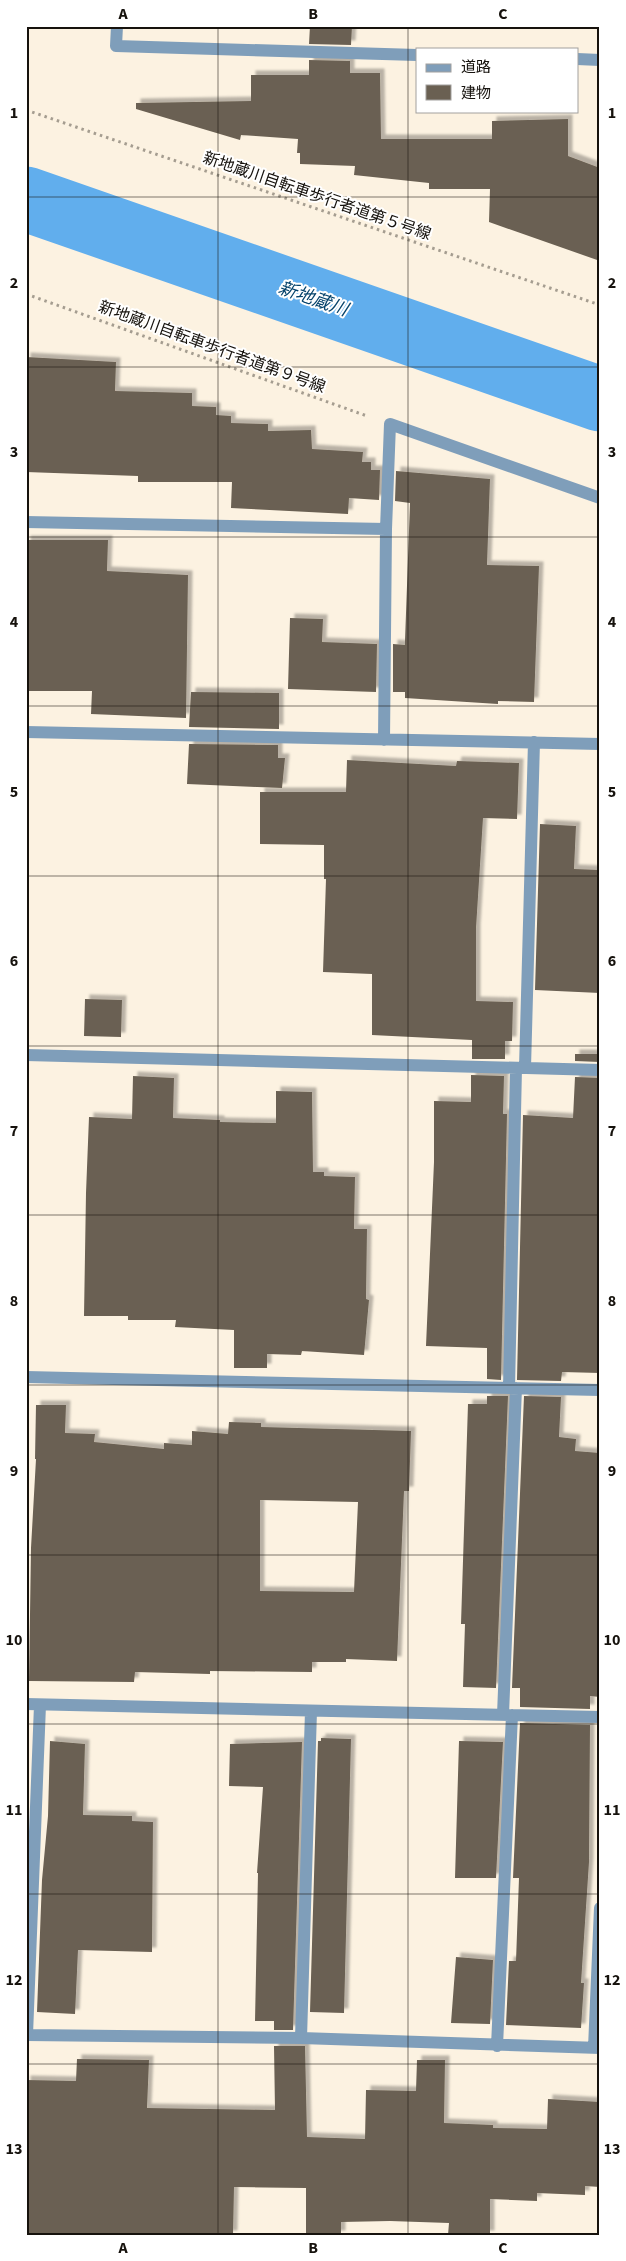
<svg xmlns="http://www.w3.org/2000/svg" width="626" height="2261" font-family="'Source Sans 3','Noto Sans JP',sans-serif">
  <style>
    .lines { fill: none; stroke-linecap: round; stroke-linejoin: round }
    .river { stroke: #61aeed; stroke-width: 65 }
    .building { fill: #6a6052; fill-rule: evenodd; filter: url(#shadow) }
    .path { stroke: #a59d90; stroke-width: 3; stroke-dasharray: 2.5 4; stroke-linecap: butt }
    .minor { stroke: #7f9eba; stroke-width: 12 }
    .grid { fill: none; stroke: #16120d; stroke-width: 1; stroke-opacity: 0.55 }
    .labels { text-anchor: middle; dominant-baseline: central; stroke-width: 4; stroke-linejoin: round; paint-order: stroke }
    .street-label { font-size: 16px; fill: #16120d; stroke: #fff }
    .water-label { font-size: 18px; font-style: italic; fill: #06436b; stroke: #fff }
    .neatline { fill: none; stroke: #16120d; stroke-width: 2 }
    .grid-label { font-size: 16px; text-anchor: middle; font-weight: bold; fill: #16120d }
  </style>
  <defs>
    <filter id="shadow"><feDropShadow dx="4.5" dy="-4.5" stdDeviation="1" flood-color="#0004"/></filter>
  </defs>
  <rect width="100%" height="100%" fill="#fcf2e1"/>
  <g class="lines">
    <path class="river" d="M26 199 600 399"/>
  </g>
  <path class="building" d="M310 26H352L351 45 309 44Z
    M309 60 350 61V73H380L381 139H492V121L568 119V156L600 168V261L489 222 490 189H429V183L354 175 355 166 300 164V153H297L298 139 241 135 240 140 136 109V103L251 101V75H309Z
    M26 357 116 362 115 391 192 393V406L216 407V415L231 416V423L268 424V431L311 430 312 449 363 452 362 462H371V470H380L379 500 349 498 348 514 231 508 232 482H138V476L26 472Z
    M396 471 490 479 487 565 539 566 534 702 498 701V704L405 698V692H393V644L405 645V641L410 503 395 501Z
    M26 540H108L107 571 188 575 186 718 91 714 92 691H26Z
    M290 618 323 619 322 642 377 644 376 692 288 689Z
    M191 692 279 693V729L189 727Z
    M189 744 278 745V758H285L282 788 187 784Z
    M347 760 456 766 457 761 519 763 517 819 483 818 476 928V1001L513 1002 512 1041H505V1059H472V1040L372 1035V974L323 972 326 879H324V845L260 844V792H346Z
    M540 824 576 826 574 869 600 870V993L535 990Z
    M85 999 122 1000 121 1037 84 1036Z
    M575 1054H600V1062L575 1061Z
    M471 1075 504 1076 503 1114H507L501 1380 487 1379V1348L426 1346 434 1162V1101L471 1102Z
    M133 1076 174 1078 173 1118 220 1120V1122L276 1123V1091L312 1092 313 1172H324V1176L355 1177 354 1229H367L366 1299 369 1300 364 1355 302 1351 301 1355 267 1354V1368H234V1330L175 1327 176 1320H128V1316H84L86 1193 89 1117 132 1119Z
    M575 1077 600 1078V1373L562 1372 561 1381 517 1380 523 1115 573 1118Z
    M487 1396H508L496 1688 463 1687 465 1624H461L468 1404H487Z
    M524 1396 561 1397 559 1437 576 1439 575 1451 600 1453V1697L590 1696V1709L520 1707V1688H512Z
    M36 1405H66L65 1433 95 1434 94 1442 164 1449V1443L192 1445V1431L228 1434 229 1422 261 1423V1427L411 1431 409 1491H404L397 1661 346 1659V1662H312V1672L210 1671V1674L135 1672 134 1682 29 1681 31 1548 36 1459H35ZM260 1500 358 1502 354 1592 260 1591Z
    M520 1723 590 1725 589 1862 581 1983H584L581 2028 506 2025 509 1961H516L519 1878H513Z
    M321 1738 351 1739 344 2013 310 2012 318 1741H321Z
    M50 1741 85 1744 83 1815 132 1816V1821L153 1822 152 1952 78 1950 75 2014 37 2012 42 1880 48 1816Z
    M459 1741 503 1742 496 1878H455Z
    M302 1742 293 2030H274V2021H255L258 1873H257L263 1787 229 1786 230 1744Z
    M456 1957 493 1960 490 2024 451 2023Z
    M274 2046H305L307 2137 365 2139 366 2090 416 2091 417 2060H445L444 2123 493 2125V2128L547 2129 548 2099 600 2102V2187L585 2186V2195L537 2193V2201L490 2199V2235H448L449 2223 390 2221 341 2222V2235H306V2188L234 2187 233 2235H26V2080L76 2081 77 2059 149 2060 147 2108 275 2110Z"/>
  <g class="lines">
    <path class="path" d="M26 110 600 305
      M26 294 367 416"/>
    <path class="minor" d="M117 26 116 46 417 55
      M577 59 600 60
      M26 522 386 529
      M26 732 600 744
      M384 740 386 529 390 424 600 498
      M26 1055 600 1070
      M525 1068 534 742
      M26 1377 600 1390
      M509 1388 516 1068
      M26 1704 600 1717
      M503 1715 516 1388
      M26 2035 301 2038 600 2048
      M27 2035 40 1705
      M301 2038 311 1711
      M497 2046 512 1715
      M594 2048 600 1908"/>
  </g>
  <path class="grid" d="M218 26V2235M408 26V2235M26 197H600M26 367H600M26 537H600M26 706H600M26 876H600M26 1046H600M26 1215H600M26 1385H600M26 1555H600M26 1724H600M26 1894H600M26 2064H600"/>
  <g class="labels">
    <g class="street-label">
      <text transform="translate(317 196) rotate(19)">新地蔵川自転車歩行者道第５号線</text>
      <text transform="translate(212 347) rotate(20)">新地蔵川自転車歩行者道第９号線</text>
    </g>
    <g class="water-label">
      <text transform="translate(313 299) rotate(19)">新地蔵川</text>
    </g>
  </g>
  <rect width="626" height="2261" fill="none" stroke="#ffffff" stroke-width="55"/>
  <rect x="416" y="48" width="162" height="65" fill="#ffffff" stroke="#a2a09e"/>
  <rect x="426" y="64" width="25" height="8" fill="#7f9eba" stroke="#a2a09e"/>
  <text x="461" y="72" font-size="15" fill="#16120d">道路</text>
  <rect x="426" y="85" width="25" height="15" fill="#6a6052" stroke="#a2a09e"/>
  <text x="461" y="98" font-size="15" fill="#16120d">建物</text>
  <rect x="28" y="28" width="570" height="2206" class="neatline"/>
  <g class="grid-label">
    <text x="123" y="19">A</text>
    <text x="313" y="19">B</text>
    <text x="503" y="19">C</text>
    <text x="14" y="118">1</text>
    <text x="612" y="118">1</text>
    <text x="14" y="288">2</text>
    <text x="612" y="288">2</text>
    <text x="14" y="457">3</text>
    <text x="612" y="457">3</text>
    <text x="14" y="627">4</text>
    <text x="612" y="627">4</text>
    <text x="14" y="797">5</text>
    <text x="612" y="797">5</text>
    <text x="14" y="966">6</text>
    <text x="612" y="966">6</text>
    <text x="14" y="1136">7</text>
    <text x="612" y="1136">7</text>
    <text x="14" y="1306">8</text>
    <text x="612" y="1306">8</text>
    <text x="14" y="1476">9</text>
    <text x="612" y="1476">9</text>
    <text x="14" y="1645">10</text>
    <text x="612" y="1645">10</text>
    <text x="14" y="1815">11</text>
    <text x="612" y="1815">11</text>
    <text x="14" y="1985">12</text>
    <text x="612" y="1985">12</text>
    <text x="14" y="2154">13</text>
    <text x="612" y="2154">13</text>
    <text x="123" y="2253">A</text>
    <text x="313" y="2253">B</text>
    <text x="503" y="2253">C</text>
  </g>
</svg>
